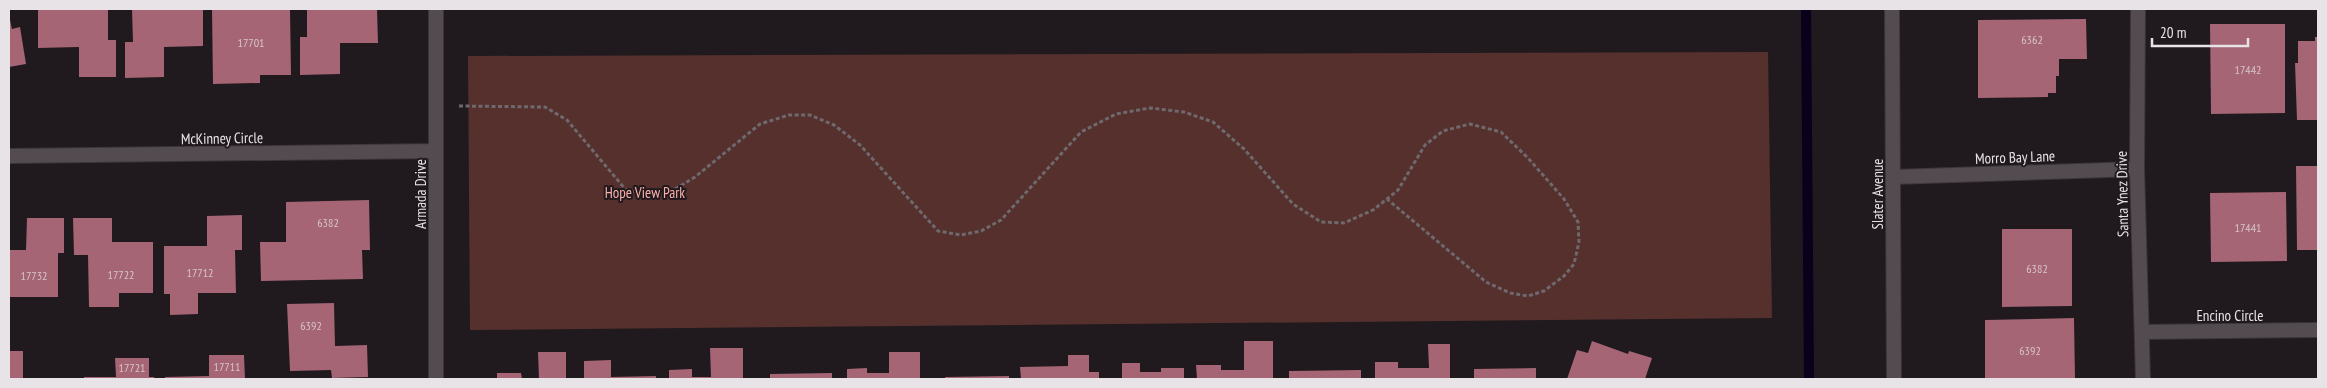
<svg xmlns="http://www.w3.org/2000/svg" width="2327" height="388" font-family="'PT Sans Narrow',sans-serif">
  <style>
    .green { fill: #55302d }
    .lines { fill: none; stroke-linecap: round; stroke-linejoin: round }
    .stream { stroke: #09001b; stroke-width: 10 }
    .building { fill: #a56575 }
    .minor-casing { stroke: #3a3638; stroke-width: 16 }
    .tertiary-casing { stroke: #3a3638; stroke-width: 16 }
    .path { stroke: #6f696d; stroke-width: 3; stroke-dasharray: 4 2.5; stroke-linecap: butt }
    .minor { stroke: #534b4f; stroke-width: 14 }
    .tertiary { stroke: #534b4f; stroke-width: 14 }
    .labels { text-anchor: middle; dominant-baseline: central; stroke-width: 4; stroke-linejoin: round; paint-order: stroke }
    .number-label { font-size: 12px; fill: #d7c4ca }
    .street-label { font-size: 15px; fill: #e8e3e6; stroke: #20191d }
    .park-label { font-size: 15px; fill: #fcb0a9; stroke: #20191d }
  </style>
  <rect width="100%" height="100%" fill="#20191d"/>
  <path class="green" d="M1768 52 1772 318 470 330 468 56Z"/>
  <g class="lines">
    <path class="stream" d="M1806 9 1809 379"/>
  </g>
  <path class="building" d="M38 9H108V40H116V77H79V47L38 48Z
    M132 9H203V46L164 47V77L125 78V42H133Z
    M212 9H290L291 75H260V83L213 84Z
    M307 9H377L378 43H340V74L300 75V37H307Z
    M9 15 12 29 20 27 26 64 9 67Z
    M2086 19 2087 59H2059V76H2056V93H2048V97L1978 98V20Z
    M2210 24H2285V113L2211 114Z
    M2315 37H2318V120H2297L2295 63H2298V41H2315Z
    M2296 166H2318V250H2297Z
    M2286 192 2287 261 2211 262 2210 193Z
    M369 200 370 250H362L363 279 261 281 260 242H286V202Z
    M242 215V250H235L236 293H198V314L170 315V294H164V246H207V216Z
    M27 218H64V253H58V297H9V250H26Z
    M73 218H112V242H153V293H119V307H89L88 255H74Z
    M2002 229H2072V306L2002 307Z
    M334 303 335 346 367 345 368 377 332 378 331 370 290 371 287 304Z
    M2074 318 2075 379H1985V320Z
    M1244 341H1273V379H1197L1196 365H1221V370H1244Z
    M1592 341 1628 354 1629 351 1652 358 1645 379H1567L1577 350 1588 353Z
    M1428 344H1450V379H1375V362H1398V368H1429Z
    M710 348H743V379H669V370L692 369V377H711Z
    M9 351H23V379H9Z
    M538 352H566V379H539Z
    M889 352H920V379H847V369L867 368V373H889Z
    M209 355H244L245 379H165V377L209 376Z
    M1068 355H1089V372H1099V379H1021L1020 367 1068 366Z
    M115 358H149V377H154V379H84V377H116Z
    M611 360V377L656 376V379H584V361Z
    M1122 363H1140V372H1161V368H1184V379H1122Z
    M1536 368V379H1474V369Z
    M1361 370V379H1289V371Z
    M497 373H521L522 379H497Z
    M832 373V379H770V374Z
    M1009 376V379H945V377Z"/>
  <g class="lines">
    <g class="minor-casing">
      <path id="minor" d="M436 9V379
        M2138 9 2137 169 2143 379
        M9 156 436 151
        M1893 177 2137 169
        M2142 332 2318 330"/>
    </g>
    <g class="tertiary-casing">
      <path id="tertiary" d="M1892 9 1894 379"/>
    </g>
    <path class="path" d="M459 106 545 107 567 120 626 190 651 195 677 188 695 177 760 124 789 115H810L834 125 860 145 938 231 961 235 981 231 1001 220 1081 132 1116 114 1150 108 1184 112 1213 122 1244 149 1293 204 1321 222 1344 223 1373 210 1387 199 1398 190 1425 145 1443 131 1470 124 1501 132 1528 158 1564 199 1578 222 1579 242 1574 264 1564 276 1544 291 1528 296 1510 293 1486 282 1387 199"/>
    <use href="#minor" class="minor"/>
    <use href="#tertiary" class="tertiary"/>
  </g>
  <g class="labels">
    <g class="number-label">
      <text x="2032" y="39">6362</text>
      <text x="251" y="42">17701</text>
      <text x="2248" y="69">17442</text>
      <text x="328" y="222">6382</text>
      <text x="2248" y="227">17441</text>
      <text x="2037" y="268">6382</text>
      <text x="200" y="272">17712</text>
      <text x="121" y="274">17722</text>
      <text x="34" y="275">17732</text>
      <text x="311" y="325">6392</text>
      <text x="2030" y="350">6392</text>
      <text x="227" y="366">17711</text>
      <text x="132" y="367">17721</text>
    </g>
    <g class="street-label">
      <text transform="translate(222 138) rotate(-1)">McKinney Circle</text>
      <text transform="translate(2015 157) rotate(-2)">Morro Bay Lane</text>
      <text transform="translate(420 194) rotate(-90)">Armada Drive</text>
      <text transform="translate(1877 194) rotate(-90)">Slater Avenue</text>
      <text transform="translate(2122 194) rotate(-91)">Santa Ynez Drive</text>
      <text x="2230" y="315">Encino Circle</text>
    </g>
    <g class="park-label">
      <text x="645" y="192">Hope View Park</text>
    </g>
  </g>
  <rect width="2327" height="388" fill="none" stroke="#e8e3e6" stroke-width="20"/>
  <path d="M2152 38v8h96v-8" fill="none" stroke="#e8e3e6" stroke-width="2.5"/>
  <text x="2160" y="38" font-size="15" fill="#e8e3e6" stroke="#20191d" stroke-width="4" paint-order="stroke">20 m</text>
</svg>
